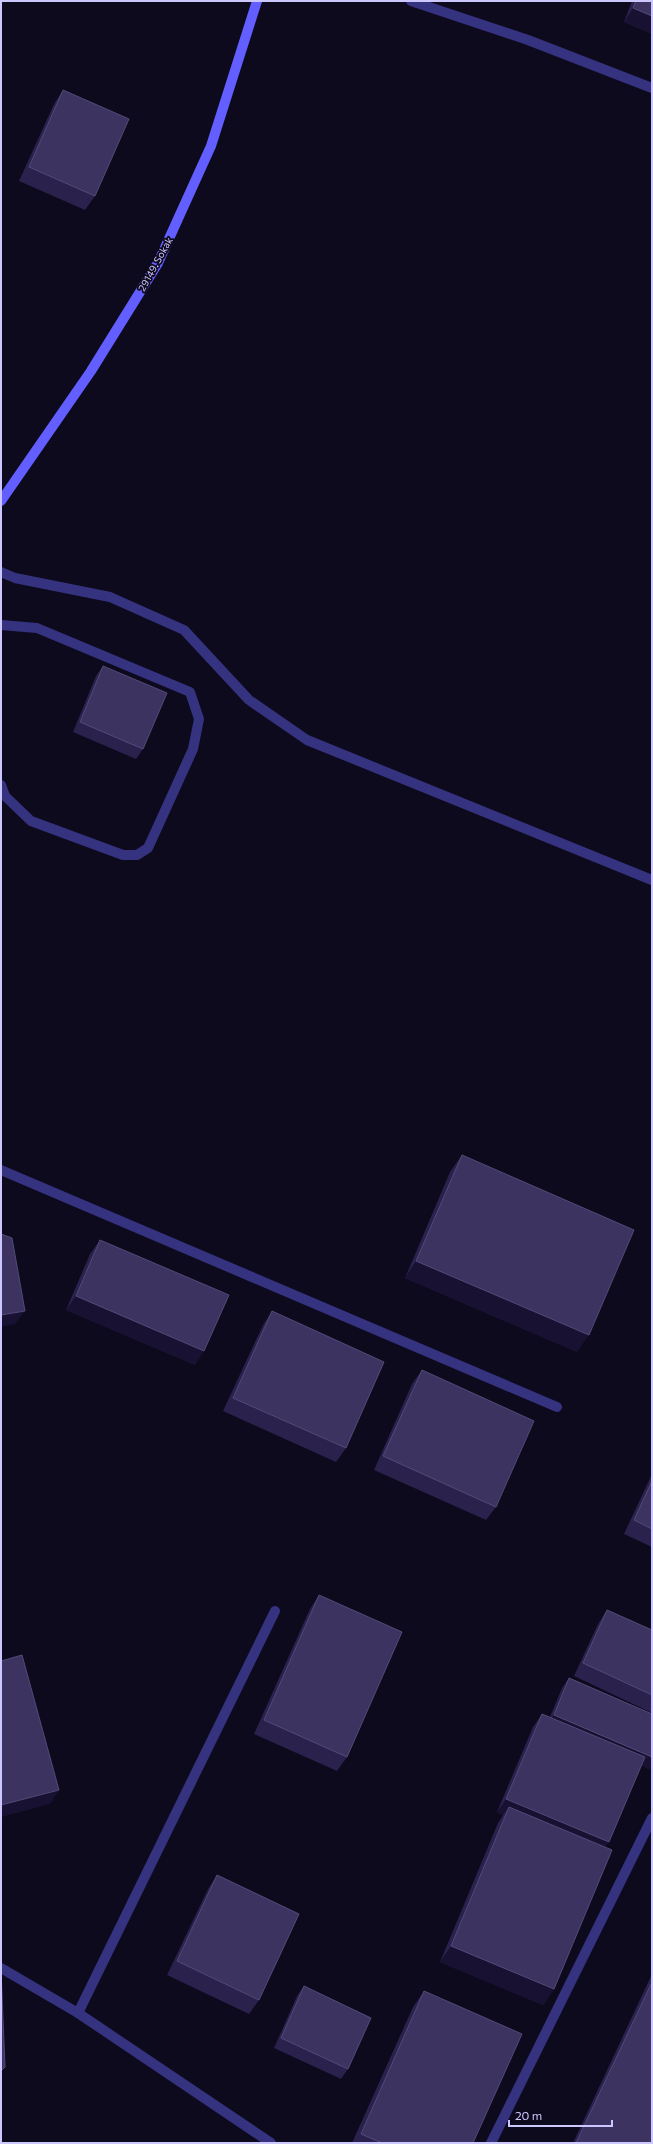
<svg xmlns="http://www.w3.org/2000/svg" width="653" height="2144" font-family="Commissioner,sans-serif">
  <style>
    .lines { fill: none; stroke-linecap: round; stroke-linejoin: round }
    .lane { stroke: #353280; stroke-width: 10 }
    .street { stroke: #353280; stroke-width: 10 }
    .secondary { stroke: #625eff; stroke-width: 10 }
    .wall { fill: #2a214c }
    .shaded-wall { fill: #181131 }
    .building { fill: #3c3360; stroke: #524a79 }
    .labels { text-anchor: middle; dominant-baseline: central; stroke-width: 3.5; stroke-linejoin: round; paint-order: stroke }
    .street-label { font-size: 10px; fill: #cdc7ff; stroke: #0e0a1d }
  </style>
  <rect width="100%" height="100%" fill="#0e0a1d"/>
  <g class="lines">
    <path class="lane" d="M1 625 37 628 190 692 199 719 193 749 148 848 137 855H123L31 821 5 796 1 785
      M1 1968 78 2013 271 2143
      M491 2143 652 1818"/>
    <path class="street" d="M411 1 528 40 652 88
      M1 572 15 578 110 597 184 630 249 700 307 740 652 880
      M1 1170 557 1407
      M78 2013 275 1611"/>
    <path class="secondary" d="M1 501 91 371 158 263 211 146 257 1"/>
  </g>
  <path class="wall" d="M632 1H652V34L624 22Z
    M63 90 95 196 85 210 19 181 54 104Z
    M103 666 143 749 136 759 73 732 96 676Z
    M462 1155 577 1352 405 1278 450 1172Z
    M100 1240 195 1365 66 1310 90 1254Z
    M272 1311 346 1448 336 1462 223 1411 263 1325Z
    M422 1370 496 1507 486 1520 374 1470 412 1384Z
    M652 1474V1547L624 1534Z
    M319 1595 347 1757 337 1771 254 1734 310 1609Z
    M607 1610 652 1630V1713L574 1676 598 1624Z
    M569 1678 652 1714V1764L649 1769 641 1765 605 1847 554 1989 543 2005 440 1962 498 1823 503 1815 497 1812 533 1727 542 1714 550 1717 562 1688Z
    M217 1875 259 2000 249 2014 167 1975 208 1889Z
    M652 1974V2143H573Z
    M304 1986 348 2069 341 2079 274 2048 297 1996Z
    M424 1991 473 2143H352L413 2007Z"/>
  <path class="shaded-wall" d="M633 8 652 16V34L624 22Z
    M416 1261 589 1335 577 1352 405 1278Z
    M76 1296 204 1351 195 1365 66 1310Z
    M25 1311 15 1324 1 1327V1315Z
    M554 1715 652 1757V1764L649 1769 547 1725Z
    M59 1790 50 1804 1 1817V1805Z
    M506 1799 609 1842 599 1856 509 1807 503 1815 497 1812Z
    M451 1946 554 1989 543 2005 440 1962Z"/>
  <path class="building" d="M636 1H652V16L633 8Z
    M63 90 129 119 95 196 29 167Z
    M103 666 167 693 143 749 80 722Z
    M462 1155 634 1230 589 1335 416 1261Z
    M1 1234 12 1238 25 1311 1 1315Z
    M100 1240 229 1295 204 1351 76 1296Z
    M272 1311 384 1362 346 1448 233 1398Z
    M422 1370 534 1421 496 1507 383 1456Z
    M652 1481V1529L634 1520Z
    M319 1595 402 1632 347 1757 264 1720Z
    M607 1610 652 1630V1695L583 1663Z
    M22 1655 59 1790 1 1805V1661Z
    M569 1678 652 1714V1757L554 1715Z
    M542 1714 645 1757 609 1842 506 1799Z
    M509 1807 612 1850 554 1989 451 1946Z
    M217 1875 299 1914 259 2000 177 1961Z
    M1 1970 5 2067 1 2071Z
    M652 1982V2143H576Z
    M304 1986 371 2018 348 2069 281 2038Z
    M424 1991 522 2034 473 2143H382L361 2134Z"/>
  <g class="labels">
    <g class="street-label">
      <text transform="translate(155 264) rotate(-61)">29149. Sokak</text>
    </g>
  </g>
  <rect width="653" height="2144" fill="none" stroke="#cdc7ff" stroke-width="4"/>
  <path d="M509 2120v6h103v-6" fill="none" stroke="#cdc7ff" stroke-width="2"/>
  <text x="515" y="2120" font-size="12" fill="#cdc7ff" stroke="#0e0a1d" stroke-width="3" paint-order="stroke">20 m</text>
</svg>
